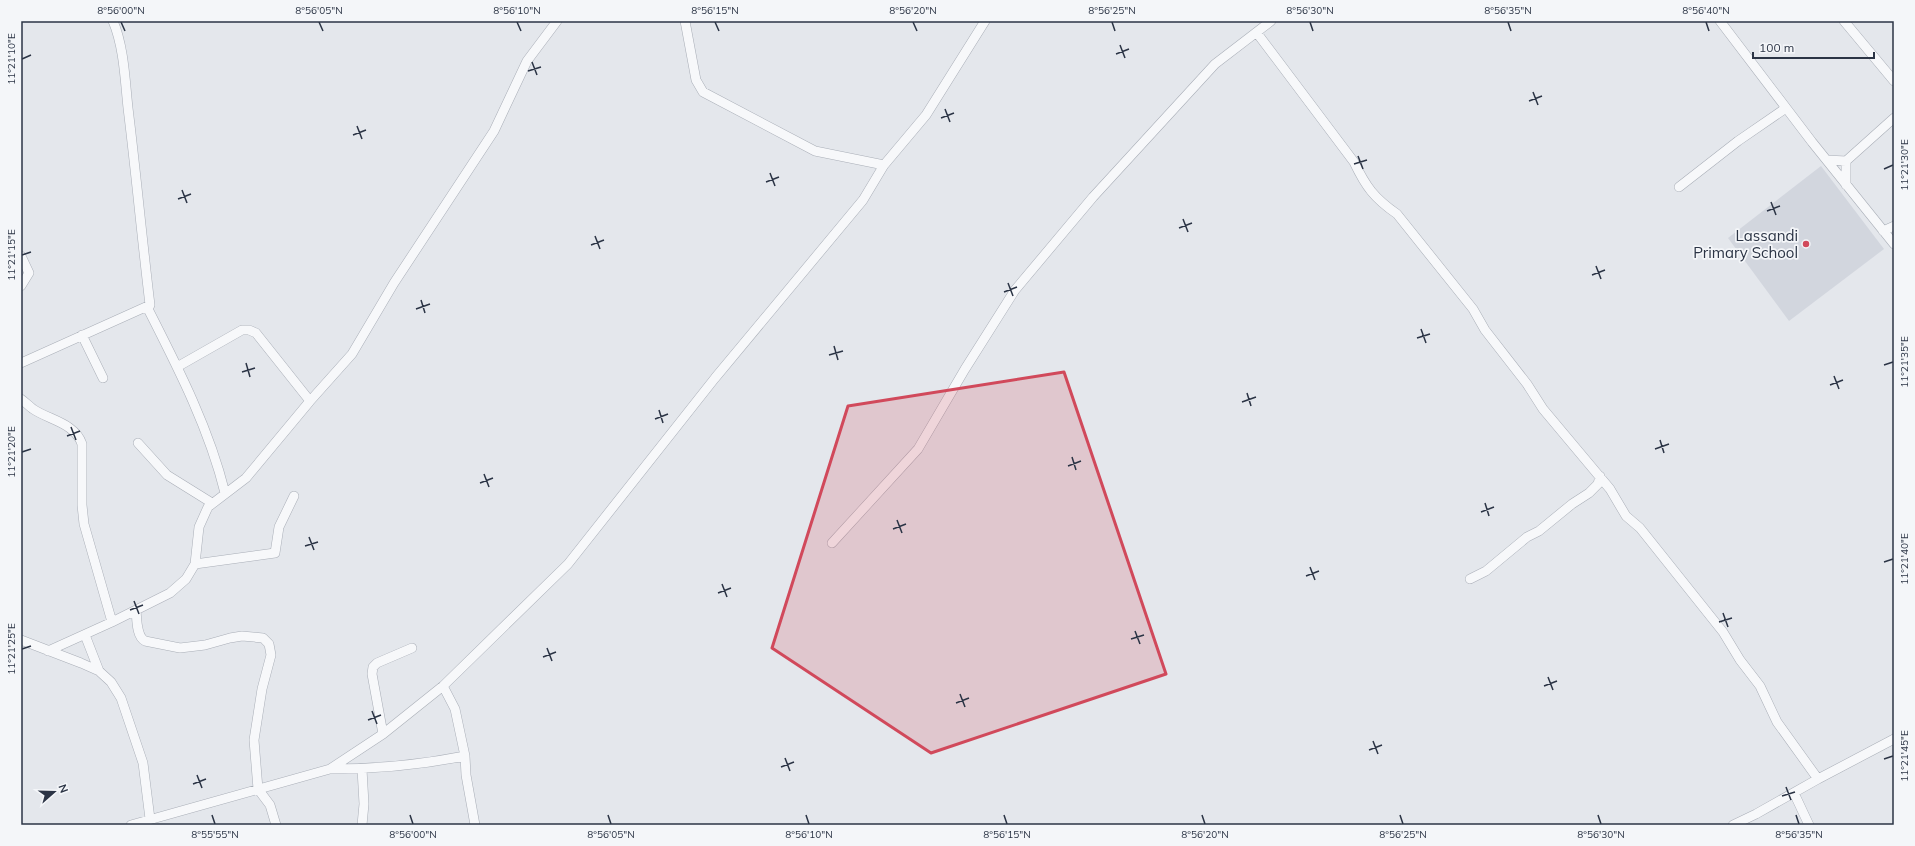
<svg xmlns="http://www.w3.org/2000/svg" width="1915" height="846" font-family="Mulish,sans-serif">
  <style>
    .built { fill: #d2d6de }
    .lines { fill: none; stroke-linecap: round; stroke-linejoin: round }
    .street-casing { stroke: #a9aeb7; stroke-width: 10 }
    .street { stroke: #f7f8fa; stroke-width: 9 }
    .marked { fill: #d1495b; fill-opacity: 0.2; stroke: #d1495b; stroke-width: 3; stroke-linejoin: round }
    .ticks { fill: none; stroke: #2b3445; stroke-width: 1.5 }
    .poi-dot { fill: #d1495b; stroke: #f4f6f9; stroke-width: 1.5 }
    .labels { text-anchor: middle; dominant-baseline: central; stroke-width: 3.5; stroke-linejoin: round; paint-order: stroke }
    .poi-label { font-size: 15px; fill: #2b3445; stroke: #f4f6f9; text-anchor: end }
    .neatline { fill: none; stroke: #2b3445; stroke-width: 1.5 }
    .ticks-label { font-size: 10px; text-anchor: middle; fill: #2b3445 }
  </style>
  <rect width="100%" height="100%" fill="#e4e7ec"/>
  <path class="built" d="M1821 166 1884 249 1789 321 1728 238Z"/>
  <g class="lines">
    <g class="street-casing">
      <path id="street" d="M113 21C124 47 125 80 128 108 136 173 142 239 150 305L148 309C178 368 209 428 225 493
        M685 21 696 80 703 92 815 151 884 165
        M1720 21 1812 142 1894 244
        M1844 21 1894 81
        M1257 33 1354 162C1366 187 1374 198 1397 214L1473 309 1485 330 1527 384 1543 409 1610 489 1626 516 1640 528 1723 632 1740 660 1760 686 1777 722 1818 779
        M1827 160 1846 161 1894 118
        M1846 161V185
        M1679 187 1738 141 1786 108
        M1883 231 1894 226
        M21 256 29 273 21 286
        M82 335 103 378
        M21 363 150 305
        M177 367 242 330H249L256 333 310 401
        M21 399C25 402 29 406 33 409 49 420 75 423 82 444V505L84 524 112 622
        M138 443 167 475 212 503
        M832 543 918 449 965 369 1015 290 1093 197 1215 64 1271 21
        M195 564 275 553 279 527 294 496
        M1470 579 1486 571 1527 537 1539 531 1572 504 1589 493 1598 484 1600 476
        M136 610C137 619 136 636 145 641L180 648 205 645 230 638 242 636 263 638 269 644 271 655 262 689 254 740 258 789 270 805 276 825
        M85 635 99 671
        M21 640 81 663 99 671 111 682 121 698 143 763 150 819
        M48 651 112 622 170 593 186 579 195 564 199 527 208 507 246 478 310 401 352 354 394 283 494 131 527 61 557 21
        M443 686 455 709 465 756
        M383 734 372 674 373 667 377 663 412 648
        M330 769C376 769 420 765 465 756L466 775 475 825
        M362 769 364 804 362 825
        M1794 793 1809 825
        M131 825 330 769 383 734 443 686 568 564 715 378 863 200 884 165 926 115 985 21
        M1733 825 1756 814 1818 779 1894 739"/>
    </g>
    <use href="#street" class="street"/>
  </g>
  <path class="marked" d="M1064 372 1166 674 931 753 772 648 848 406Z"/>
  <path class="ticks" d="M121 22 125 31M319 22 323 31M517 22 521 31M715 22 719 31M913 22 917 31M1112 22 1115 31M1310 22 1313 31M1508 22 1511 31M1706 22 1709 31M1120 45 1125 58M1116 54 1129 49M22 59 31 55M532 62 537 75M528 71 541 67M1533 92 1538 105M1529 101 1542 96M945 109 950 122M941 118 954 113M357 126 362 139M353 135 366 130M1358 156 1363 169M1354 164 1367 160M1884 169 1893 165M770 173 775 186M766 182 779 177M182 190 187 203M178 199 191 194M1771 202 1776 215M1767 211 1780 206M1183 219 1188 232M1179 228 1192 223M595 236 600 249M591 245 604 240M22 255 31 252M1596 266 1601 279M1592 275 1605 270M1008 283 1013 296M1004 292 1017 287M421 300 425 313M416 309 430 304M1421 329 1426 343M1417 338 1430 334M834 346 838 360M829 355 843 351M246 363 250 377M1884 365 1893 362M242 372 255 368M1834 376 1839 389M1830 385 1843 380M1247 393 1251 406M1242 402 1256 397M659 410 663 423M655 419 668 414M71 427 76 440M67 436 80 431M1660 440 1664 453M1655 449 1669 444M22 452 31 449M1072 457 1076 470M1068 466 1081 461M484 474 489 487M480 483 493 478M1485 503 1489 516M1481 512 1494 507M897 520 902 533M893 529 906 524M309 537 314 550M305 546 318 542M1884 562 1893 559M1310 567 1315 580M1306 576 1319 571M722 584 727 597M718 593 731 588M134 601 139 614M130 610 143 605M1723 613 1728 627M1719 622 1732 618M1135 631 1140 644M1131 639 1144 635M547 648 552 661M22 649 31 646M543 657 556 652M1548 677 1553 690M1544 686 1557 681M960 694 965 707M956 703 969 698M372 711 377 724M368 720 381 715M1373 741 1378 754M1369 750 1382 745M785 758 790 771M1884 759 1893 756M781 767 794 762M197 775 202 788M193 784 206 779M1786 787 1791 800M1782 796 1795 792M212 815 215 824M410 815 413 824M608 815 611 824M806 815 809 824M1004 815 1007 824M1202 815 1205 824M1400 815 1403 824M1598 815 1601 824M1796 815 1799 824"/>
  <circle class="poi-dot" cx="1806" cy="244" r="4"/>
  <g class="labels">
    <g class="poi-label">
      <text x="1798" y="235">Lassandi<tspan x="1798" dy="17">Primary School</tspan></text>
    </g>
  </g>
  <rect width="1915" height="846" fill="none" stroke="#f4f6f9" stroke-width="44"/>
  <g transform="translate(54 792) rotate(70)" stroke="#f4f6f9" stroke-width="3" paint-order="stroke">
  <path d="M0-3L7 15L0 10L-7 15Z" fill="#2b3445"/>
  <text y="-6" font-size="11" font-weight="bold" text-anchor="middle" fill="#2b3445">N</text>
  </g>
  <path d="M1753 52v6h121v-6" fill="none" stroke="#2b3445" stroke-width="2"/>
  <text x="1759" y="52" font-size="12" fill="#2b3445" stroke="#f4f6f9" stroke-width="3" paint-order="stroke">100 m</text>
  <rect x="22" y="22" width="1871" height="802" class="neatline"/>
  <g class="ticks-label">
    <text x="121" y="14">8°56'00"N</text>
    <text x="319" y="14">8°56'05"N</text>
    <text x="517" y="14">8°56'10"N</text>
    <text x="715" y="14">8°56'15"N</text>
    <text x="913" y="14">8°56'20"N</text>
    <text x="1112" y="14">8°56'25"N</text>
    <text x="1310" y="14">8°56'30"N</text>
    <text x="1508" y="14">8°56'35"N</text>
    <text x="1706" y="14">8°56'40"N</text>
    <text transform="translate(11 59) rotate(-90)" y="4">11°21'10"E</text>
    <text transform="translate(1904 165) rotate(-90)" y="4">11°21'30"E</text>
    <text transform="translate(11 255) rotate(-90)" y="4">11°21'15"E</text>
    <text transform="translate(1904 362) rotate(-90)" y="4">11°21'35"E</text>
    <text transform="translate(11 452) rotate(-90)" y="4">11°21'20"E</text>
    <text transform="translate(1904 559) rotate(-90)" y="4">11°21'40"E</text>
    <text transform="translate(11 649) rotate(-90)" y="4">11°21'25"E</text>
    <text transform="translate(1904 756) rotate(-90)" y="4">11°21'45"E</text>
    <text x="215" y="838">8°55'55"N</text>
    <text x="413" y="838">8°56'00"N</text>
    <text x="611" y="838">8°56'05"N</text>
    <text x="809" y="838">8°56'10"N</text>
    <text x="1007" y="838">8°56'15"N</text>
    <text x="1205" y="838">8°56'20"N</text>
    <text x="1403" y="838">8°56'25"N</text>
    <text x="1601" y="838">8°56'30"N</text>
    <text x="1799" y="838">8°56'35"N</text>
  </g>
</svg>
